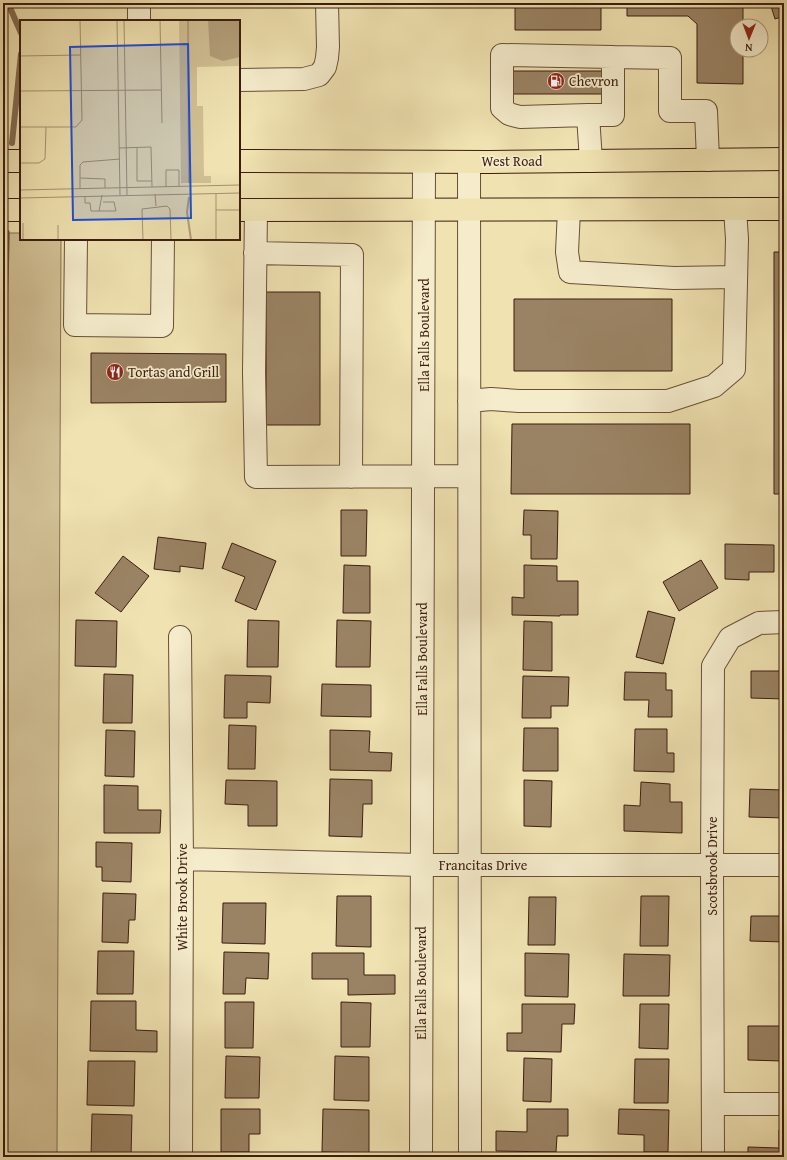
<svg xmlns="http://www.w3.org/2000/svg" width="787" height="1160" font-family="'Gentium Book Plus',serif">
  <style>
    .green { fill: #d2c196; stroke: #886f53 }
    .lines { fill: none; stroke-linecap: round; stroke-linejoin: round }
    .stream { stroke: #846b50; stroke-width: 6 }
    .building { fill: #9a8364; stroke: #3d1d10 }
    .minor-casing { stroke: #6a4e38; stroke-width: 24 }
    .major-casing { stroke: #3d1d10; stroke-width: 24 }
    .minor { stroke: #f5eccc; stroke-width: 22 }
    .major { stroke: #f0e2b1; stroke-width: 22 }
    .labels { text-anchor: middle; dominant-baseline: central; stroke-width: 3.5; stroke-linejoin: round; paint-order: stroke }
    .poi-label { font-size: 14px; fill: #3d1d10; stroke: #f5eccc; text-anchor: start }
    .street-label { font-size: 14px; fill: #3d1d10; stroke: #f5eccc }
    .inset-river { fill: none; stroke: #b39f7a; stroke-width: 2 }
    .inset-road { fill: none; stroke: #a89371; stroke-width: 1 }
    .view { fill: #1d4ed8; fill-opacity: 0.15; stroke: #1d4ed8; stroke-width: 2 }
    .inset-edge { fill: none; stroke: #3d1d10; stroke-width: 2 }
  </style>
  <rect width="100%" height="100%" fill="#f0e2b1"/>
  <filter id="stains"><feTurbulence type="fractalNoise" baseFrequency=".005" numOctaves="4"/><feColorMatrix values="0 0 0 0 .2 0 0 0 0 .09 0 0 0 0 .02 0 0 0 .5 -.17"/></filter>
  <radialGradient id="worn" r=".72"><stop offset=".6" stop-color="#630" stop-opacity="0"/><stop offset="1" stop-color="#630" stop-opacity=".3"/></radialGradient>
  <path class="green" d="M3 233H21V239H61L57 1157H3Z"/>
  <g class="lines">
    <path class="stream" d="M8 3 21 33
      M12 143 21 54
      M3 358 7 233"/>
  </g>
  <path class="building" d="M515 3H601V30H515Z
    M627 3H743V26H737V50H743V84L697 83V24L688 16H627Z
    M770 3H784V16L775 19Z
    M509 71H602V94H509Z
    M774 252H784V494H774Z
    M266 292H320V425H266Z
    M514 299H672V371H514Z
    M91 353 226 354V402L91 403Z
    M512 424H690V494H511Z
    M341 510H367L366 556H341Z
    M524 510 558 511 557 559H531V535H523Z
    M158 537 206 543 203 569 180 566V572L154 569Z
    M782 542H784V577H782Z
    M232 543 276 561 256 610 235 601 245 577 222 568Z
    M725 544 774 545V572H749V580L725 579Z
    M123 556 149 576 121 612 95 593Z
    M701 560 718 588 679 611 663 582Z
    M344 565 370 566V613H343Z
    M524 565 557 566V581H578V615H560V616L512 615V597L524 598Z
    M648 611 675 618 663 664 636 657Z
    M76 620 117 621 116 667 75 666Z
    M248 620 279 621 278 667H247Z
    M337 620 371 621 370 667H336Z
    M524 621 552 622V671L523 670Z
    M751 671H784V699L751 698Z
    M625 672 666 673V690H672V717H648L649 700H624Z
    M104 674 133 675 132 723H103Z
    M225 675 271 676 270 703 247 702V718H224Z
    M523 676 569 677 568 706H551V718H522Z
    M322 684 371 685V717L321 716Z
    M229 725 256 726 255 769H228Z
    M524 728H558V771H523Z
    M635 729H667V753H674V772L634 771Z
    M106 730 135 731 134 777 105 776Z
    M330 730 370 731 369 752 392 753 391 771 330 770Z
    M330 779 372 780V804H363L362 837 329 836Z
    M226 780 277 781V826H248V805L225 804Z
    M524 780 552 781 551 827 524 826Z
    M641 782 670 784V802H682V833L624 831V805L640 806Z
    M104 785 138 786V810H161L160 833H104Z
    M750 789 784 790V818L749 817Z
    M96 842 132 843 131 882 102 881V867H96Z
    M103 893 136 894 135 920H129L128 943 102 942Z
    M337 896H371V947L336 946Z
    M641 896H669L668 946H640Z
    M529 897H556L555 945H528Z
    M223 903H266L265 944 222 943Z
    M751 916H784V942L750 941Z
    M98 951H134L133 994H97Z
    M224 952 269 953 268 979 246 978 245 994H223Z
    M312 953H364V975H395V994L348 995V979H312Z
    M525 953 569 954 568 997 525 996Z
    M624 954 670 955 669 996H623Z
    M91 1001H136V1030L157 1031V1052L90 1051Z
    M225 1002H254L253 1048H225Z
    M341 1002 371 1003 370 1047H341Z
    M522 1004H575L574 1024H562L561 1052 507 1051V1033H522Z
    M640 1004H669L668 1049 639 1048Z
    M748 1026H784V1078H782V1061L748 1060Z
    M226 1056 260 1057 259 1098H225Z
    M335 1056 369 1057V1101L334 1100Z
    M524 1058 552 1059 551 1102 523 1101Z
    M635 1059H669L668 1103H634Z
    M88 1061H135L134 1106 87 1105Z
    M221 1109H260V1134H249V1152H221Z
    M323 1109 369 1110V1153L322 1152Z
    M527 1109H568V1136H557L556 1152 496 1151V1131L527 1132Z
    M619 1109 669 1110 668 1152H644V1135L618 1134Z
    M92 1114 132 1115 131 1157H91Z
    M779 1130H784V1157H748V1147L779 1148Z"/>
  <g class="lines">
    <g class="minor-casing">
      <path id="minor" d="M139 3V21
        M613 57 670 58V111H706L708 160
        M239 80 304 79 319 75 325 67 327 58 328 47 327 3
        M588 115 520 117 509 114 502 108V55L613 57V115H588L591 161
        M469 162 470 1157
        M256 210 254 372 256 477 469 476
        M569 210 567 252 570 272 674 278 736 277
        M76 239 75 325 162 326 163 239
        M255 253 352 255 351 477
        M469 401 491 399 519 401H668L714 386 734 369 737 239 735 209
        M180 637 182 859 181 1157
        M182 859 421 865H784
        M713 1104H784
        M421 1157 424 162
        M713 1157 712 865 713 666 730 638 759 623 784 622"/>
    </g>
    <g class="major-casing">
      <path id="major" d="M3 161H21
        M239 161 489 162 784 159
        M3 210H21
        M239 210 784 209"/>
    </g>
    <use href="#minor" class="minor"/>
    <use href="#major" class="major"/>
  </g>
  <defs>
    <g id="fuel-disc" transform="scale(0.9)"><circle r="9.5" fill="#8f2418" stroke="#f5eccc"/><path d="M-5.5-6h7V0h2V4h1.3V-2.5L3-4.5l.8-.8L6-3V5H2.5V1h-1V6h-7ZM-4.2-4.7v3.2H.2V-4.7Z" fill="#fff"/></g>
    <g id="restaurant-disc" transform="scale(0.9)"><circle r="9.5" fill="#8f2418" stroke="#f5eccc"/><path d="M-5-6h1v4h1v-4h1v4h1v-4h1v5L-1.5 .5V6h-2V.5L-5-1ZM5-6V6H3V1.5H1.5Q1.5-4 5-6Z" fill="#fff"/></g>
  </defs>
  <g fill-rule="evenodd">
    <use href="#fuel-disc" x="556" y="81"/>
    <use href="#restaurant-disc" x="115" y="372"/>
  </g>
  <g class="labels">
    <g class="poi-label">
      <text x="569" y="81">Chevron</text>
      <text x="128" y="372">Tortas and Grill</text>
    </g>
    <g class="street-label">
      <text x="512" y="161">West Road</text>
      <text transform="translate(424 335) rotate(-90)">Ella Falls Boulevard</text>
      <text transform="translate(422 659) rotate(-90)">Ella Falls Boulevard</text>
      <text x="483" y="865">Francitas Drive</text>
      <text transform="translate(712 866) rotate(-90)">Scotsbrook Drive</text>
      <text transform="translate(182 897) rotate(-90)">White Brook Drive</text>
      <text transform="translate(421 983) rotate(-90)">Ella Falls Boulevard</text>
    </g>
  </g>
  <g transform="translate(20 20)">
    <rect width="220" height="220" fill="#f0e2b1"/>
    <path d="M159 0H220V46L177 47V86H183L184 156H191V163H161Z" fill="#d2c196"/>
    <path d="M188 0H220V37L203 41 190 36Z" fill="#b39f7a"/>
    <path class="inset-river" d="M168 0 169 163M169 177 167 192 171 220"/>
    <path class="inset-road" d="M97 0 100 175M104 0 107 175M140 0 142 103M0 36 61 35M0 71 141 70M0 107H56L62 100 60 0M117 127V161H132M99 128 131 127 132 167M0 143H19L25 139 26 107M60 158 85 159V168M146 167V150H159V167M60 169V145L63 142 100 139M0 170 220 165M135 174 136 186M82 175 79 191H96L94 182H83M65 176V183H70L71 191H79M0 178 220 173M196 190H220M3 203V220M38 205V220M123 220 122 189 147 186 150 189 151 220M196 220V173"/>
    <path class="view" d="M168 24 171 198 53 200 50 27Z"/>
    <rect width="220" height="220" class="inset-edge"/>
  </g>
  <rect width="787" height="1160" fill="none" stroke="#f0e2b1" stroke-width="16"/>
  <rect x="4" y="4" width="779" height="1152" fill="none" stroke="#3d1d10" stroke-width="2"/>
  <rect x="8" y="8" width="771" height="1144" fill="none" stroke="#3d1d10"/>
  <g transform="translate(749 38) rotate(181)"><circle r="19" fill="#f5eccc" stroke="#ab9981"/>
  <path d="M0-3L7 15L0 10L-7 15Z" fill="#8f2418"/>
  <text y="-6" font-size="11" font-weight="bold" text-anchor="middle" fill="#3d1d10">N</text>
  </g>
  <rect width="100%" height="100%" filter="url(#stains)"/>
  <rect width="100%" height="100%" fill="url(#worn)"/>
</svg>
